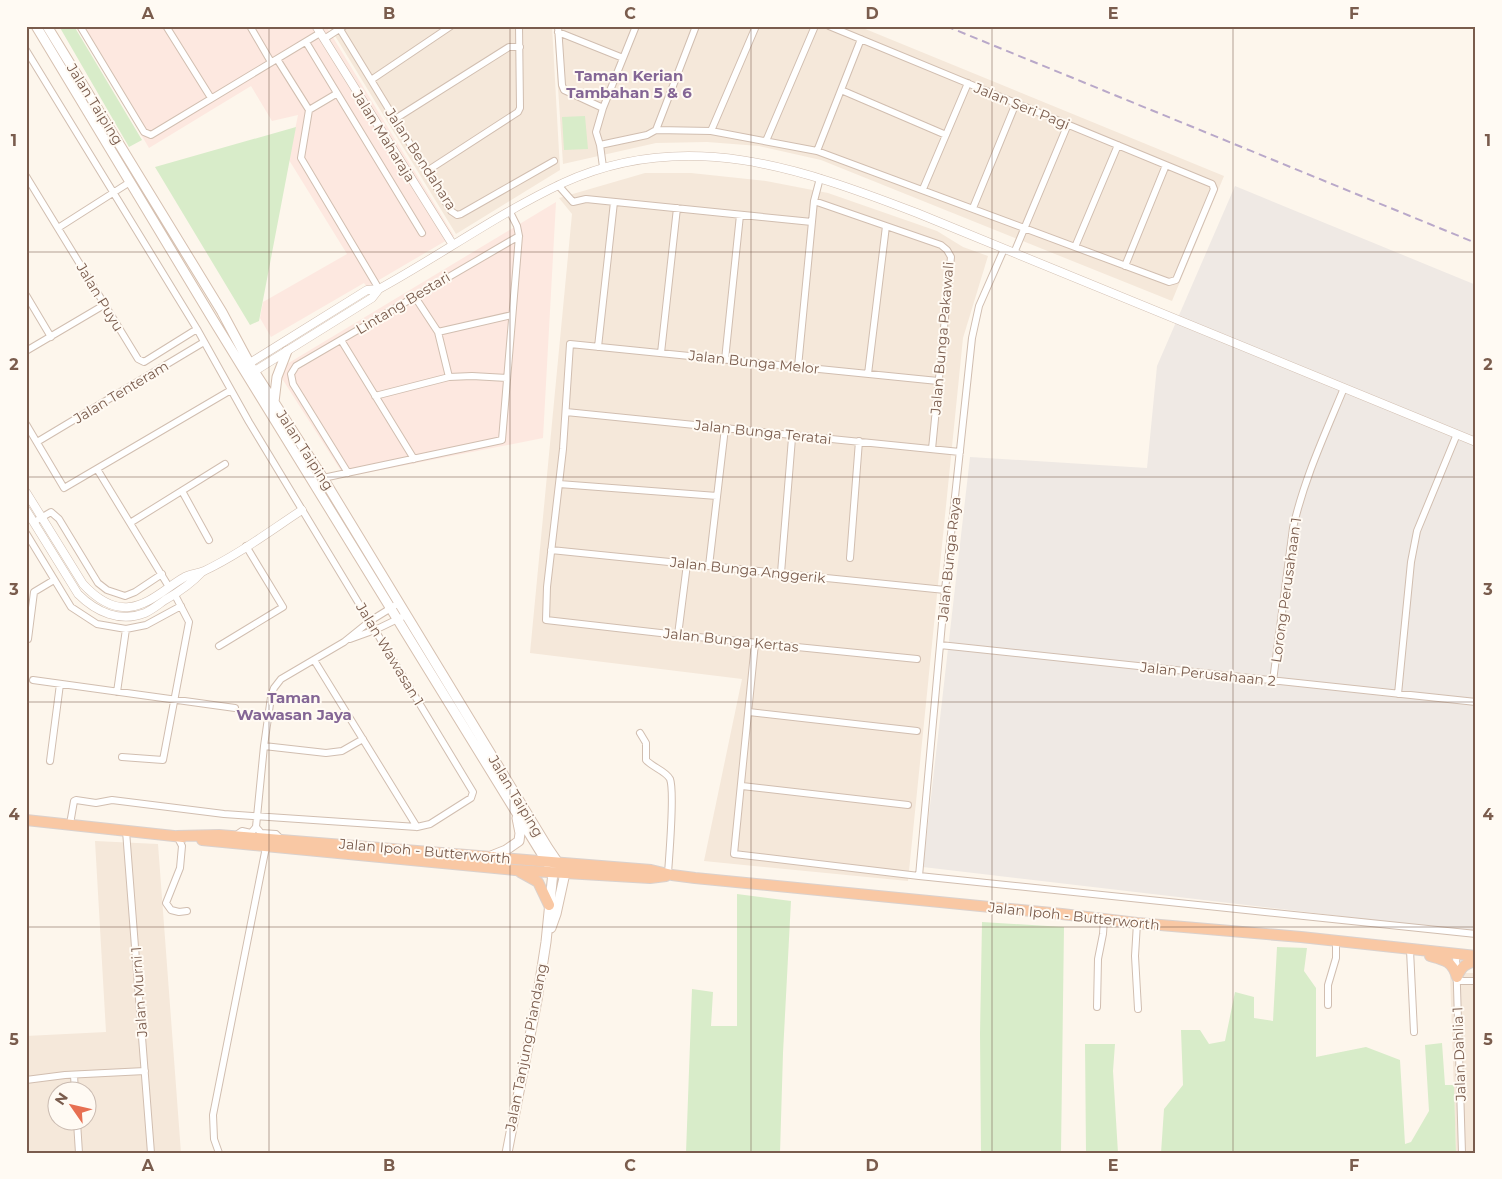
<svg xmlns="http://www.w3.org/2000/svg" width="1502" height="1179" font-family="Montserrat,sans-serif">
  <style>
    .residential { fill: #f5e8da; fill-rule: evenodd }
    .commercial { fill: #fde8e0 }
    .industrial { fill: #efe9e4 }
    .green { fill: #d8ecc9 }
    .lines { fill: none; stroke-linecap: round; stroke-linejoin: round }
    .minor-casing { stroke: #d1beb0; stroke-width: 8 }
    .tertiary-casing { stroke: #d1beb0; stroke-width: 9 }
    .secondary-casing { stroke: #d6c0b0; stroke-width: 11 }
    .trunk-casing { stroke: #dad1cd; stroke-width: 12 }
    .minor { stroke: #fff; stroke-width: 6 }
    .tertiary { stroke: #fff; stroke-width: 8 }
    .secondary { stroke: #fff; stroke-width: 9 }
    .trunk { stroke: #f9c8a4; stroke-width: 10 }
    .rail { stroke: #b9a8c9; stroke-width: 2; stroke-dasharray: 8 5; stroke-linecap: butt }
    .grid { fill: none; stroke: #7a5c4d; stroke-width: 1; stroke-opacity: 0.55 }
    .labels { text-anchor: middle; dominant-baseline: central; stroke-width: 4; stroke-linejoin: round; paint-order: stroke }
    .street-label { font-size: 14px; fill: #7a5c4d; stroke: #fffaf3 }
    .neighbourhood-label { font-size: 15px; font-weight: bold; fill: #846695; stroke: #fffaf3 }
    .neatline { fill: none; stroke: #7a5c4d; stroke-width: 2 }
    .grid-label { font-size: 16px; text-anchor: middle; font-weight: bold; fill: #7a5c4d }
  </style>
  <rect width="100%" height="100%" fill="#fdf6ec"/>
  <path class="residential" d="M329 26H552L560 170 456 234Z
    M554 26H858L1224 176 1172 301 821 160 759 146 707 142 656 143 563 164Z
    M645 173H691L766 181 828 193 937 231 963 247 988 256 963 338 908 881 704 861 742 679 530 653 572 214 559 198Z
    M95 841 158 844 181 1153H26V1036L106 1032ZM58 1092H88V1122H58Z
    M1450 973H1476V1153H1456Z"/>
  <path class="commercial" d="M77 26H326L454 236 367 287 364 283 271 337 260 318 263 302 347 254 289 160 298 115 272 121 251 86 149 148Z
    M556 202 543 438 345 477 281 377 287 364Z"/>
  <path class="industrial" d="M1235 186 1476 285V932L923 867 970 457 1147 468 1157 366Z"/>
  <path class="green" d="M59 26H74L142 140 129 147Z
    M585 116 588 149 564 150 562 117Z
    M296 127 259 321 250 325 155 167Z
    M737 894 791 901 783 1053 780 1153H686L692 989 713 992 711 1026H737Z
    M982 922 1064 927 1061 1153H981L980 1034Z
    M1277 947 1307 948 1304 971 1316 988V1057L1366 1047 1400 1060 1405 1144 1411 1142 1429 1111 1425 1045 1442 1043 1445 1085H1454L1456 1153H1161L1164 1109 1183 1085 1181 1030H1200L1209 1044 1225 1041 1235 992 1254 997V1018L1273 1021Z
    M1085 1044H1115L1113 1071 1118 1153H1086Z"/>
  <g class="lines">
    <g class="minor-casing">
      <path id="minor" d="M80 26 144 132 151 135 320 33
        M166 26 211 98
        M250 26 271 62
        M338 26 451 211 457 215 461 214 554 161
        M558 26 562 85 564 90 603 108
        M558 32 623 58
        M324 39 344 26
        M306 42 422 233
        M26 50 197 329 249 422 473 792 471 798 430 824 417 827 224 814 112 800 96 803 76 800 74 801 70 824
        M277 59 309 110 301 158 379 289
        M371 80 451 26
        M841 90 946 135
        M309 110 336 94
        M395 119 509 47H520
        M656 130 696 26
        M711 131 756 26
        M766 141 815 26
        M600 145 647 135 656 130 711 131 817 151 1169 282 1176 280 1214 189 1212 184 829 26
        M817 151 861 39
        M603 167 600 145 596 132 603 108 636 26
        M427 171 518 112 520 108 519 26
        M26 176 138 359 144 362 197 329
        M558 185 573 202 586 199 812 222
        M923 189 968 83
        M814 201 941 245 947 250 951 257 932 449
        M973 208 1016 103
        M58 228 130 182
        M1075 247 1118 145
        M1014 253 1068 124
        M1125 266 1166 165
        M26 295 51 337
        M415 297 438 332 449 377
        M438 332 512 315
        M341 340 414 459
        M598 347 614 202
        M26 351 104 305
        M661 353 677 208
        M725 360 740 215
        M798 367 814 201 820 178
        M868 374 886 226
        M375 396 449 377 472 376 507 378
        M566 412 960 452
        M26 424 64 488 231 390
        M37 442 204 342
        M97 469 169 587
        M348 473 293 384 291 374 296 366 519 236
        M323 478 502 440 519 236 517 226 510 212
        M559 484 717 496
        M182 491 209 540
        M34 522 51 512 59 519 98 583 107 590 125 596 135 592 162 574
        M130 523 225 464
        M26 533 71 607 97 624 126 629 146 625 181 606
        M551 550 945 590
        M850 558 859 441
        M709 566 725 428
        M781 573 792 438
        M678 635 687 564
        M28 639 34 592 54 580
        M350 639 375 630 406 615
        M755 643 734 854 919 876 1476 934
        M940 645 1476 702
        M219 646 283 607 246 546
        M917 659 678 635 546 620 547 587 563 449 570 344 938 381
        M314 660 417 827
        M33 680 235 708
        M1273 681 1293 528C1304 479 1325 434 1344 388
        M117 692 126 629
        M1398 694 1411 562 1417 531 1457 434
        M749 712 917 731
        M640 733 646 743V760C652 767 666 771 670 779 675 792 669 856 668 874
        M264 746 326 753 342 751 363 739
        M122 757 163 760 189 622 175 595
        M50 761 60 684
        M742 786 908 805
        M256 827 261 833 276 834 281 839
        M126 831 151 1153
        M177 836 182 846 180 868 166 903 171 910 179 912 187 911
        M235 836 242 831 251 833 256 827 264 746 271 697 274 688 281 679 344 642 370 621 399 603
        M919 876 945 590 972 338 979 306 1004 249
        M1137 923 1135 956 1138 1009
        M1410 950 1414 1032
        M1456 954 1462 1153
        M1457 981H1476
        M1328 1005V985L1336 958V941
        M1097 1007 1098 959 1103 934 1104 919
        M74 1075 75 1092
        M26 1080 65 1075 145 1071
        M77 1122 79 1153
        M219 1153 214 1139 213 1115 266 847"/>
    </g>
    <g class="tertiary-casing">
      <path id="tertiary" d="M316 26 453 245
        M245 366 367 290 379 289C441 255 499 213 563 183 685 127 800 168 917 213L1476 442
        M250 374 372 298 379 289
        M26 492 83 584C95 597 110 609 129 607 149 605 166 588 183 578 189 574 197 574 204 571 238 555 270 531 302 510
        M26 510 78 594C96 612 120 623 145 613 152 610 159 604 165 600 179 592 191 584 202 572"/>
    </g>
    <g class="secondary-casing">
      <path id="secondary" d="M36 26 212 318 553 872 546 942 537 1000 507 1153
        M47 26 222 312 252 368 323 478 548 848 565 873 556 914 551 928
        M274 402 277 377 287 351
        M491 856 506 850 519 841 520 833 517 818"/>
    </g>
    <g class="trunk-casing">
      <path id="trunk" d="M26 820 183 837
        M177 836 219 835 651 870 672 875 695 878 1062 914 1137 923 1301 937 1476 956
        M202 840 515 870 650 878 666 876
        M520 872 538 882 549 905
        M1430 956C1445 960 1452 961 1457 977
        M1457 977C1461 967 1466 963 1476 961"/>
    </g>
    <use href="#minor" class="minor"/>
    <use href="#tertiary" class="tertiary"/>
    <use href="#secondary" class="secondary"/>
    <use href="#trunk" class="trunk"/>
    <path class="rail" d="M946 26 1476 243"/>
  </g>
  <path class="grid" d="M269 26V1153M510 26V1153M751 26V1153M992 26V1153M1233 26V1153M26 252H1476M26 477H1476M26 702H1476M26 927H1476"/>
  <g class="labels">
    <g class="street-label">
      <text transform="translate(95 104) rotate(58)">Jalan Taiping</text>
      <text transform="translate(1022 106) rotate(22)">Jalan Seri Pagi</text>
      <text transform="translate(384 136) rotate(58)">Jalan Maharaja</text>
      <text transform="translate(421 159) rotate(57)">Jalan Bendahara</text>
      <text transform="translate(100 297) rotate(59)">Jalan Puyu</text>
      <text transform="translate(403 303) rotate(-31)">Lintang Bestari</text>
      <text transform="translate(942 338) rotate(-85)">Jalan Bunga Pakawali</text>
      <text transform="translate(754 362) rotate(6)">Jalan Bunga Melor</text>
      <text transform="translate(121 392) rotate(-31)">Jalan Tenteram</text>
      <text transform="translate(763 432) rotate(6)">Jalan Bunga Teratai</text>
      <text transform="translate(305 450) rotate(57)">Jalan Taiping</text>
      <text transform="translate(949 559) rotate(-84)">Jalan Bunga Raya</text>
      <text transform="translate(748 570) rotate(6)">Jalan Bunga Anggerik</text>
      <text transform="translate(1286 590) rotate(-82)">Lorong Perusahaan 1</text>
      <text transform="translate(731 640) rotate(6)">Jalan Bunga Kertas</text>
      <text transform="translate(390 654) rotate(59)">Jalan Wawasan 1</text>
      <text transform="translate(1208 674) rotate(6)">Jalan Perusahaan 2</text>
      <text transform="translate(516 796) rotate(59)">Jalan Taiping</text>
      <text transform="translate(425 851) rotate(5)">Jalan Ipoh - Butterworth</text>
      <text transform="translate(1074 916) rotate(6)">Jalan Ipoh - Butterworth</text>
      <text transform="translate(139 992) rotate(-94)">Jalan Murni 1</text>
      <text transform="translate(526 1047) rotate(-79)">Jalan Tanjung Piandang</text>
      <text transform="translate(1459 1054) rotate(-92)">Jalan Dahlia 1</text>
    </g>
    <g class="neighbourhood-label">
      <text x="629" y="75">Taman Kerian<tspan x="629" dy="17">Tambahan 5 &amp; 6</tspan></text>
      <text x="294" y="697">Taman<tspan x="294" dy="17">Wawasan Jaya</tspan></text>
    </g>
  </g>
  <rect width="1502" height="1179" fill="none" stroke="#fffaf3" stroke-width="55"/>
  <g transform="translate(72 1106) rotate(304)"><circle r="24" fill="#fffaf3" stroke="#cabbb1"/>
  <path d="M0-4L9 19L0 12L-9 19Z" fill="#e76f51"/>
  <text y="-8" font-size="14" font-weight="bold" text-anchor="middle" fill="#7a5c4d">N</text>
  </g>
  <rect x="28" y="28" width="1446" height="1124" class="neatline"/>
  <g class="grid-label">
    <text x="148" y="19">A</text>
    <text x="389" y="19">B</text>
    <text x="630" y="19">C</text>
    <text x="872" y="19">D</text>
    <text x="1113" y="19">E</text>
    <text x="1354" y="19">F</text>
    <text x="14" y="146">1</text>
    <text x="1488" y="146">1</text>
    <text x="14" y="370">2</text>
    <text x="1488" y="370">2</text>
    <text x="14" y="595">3</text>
    <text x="1488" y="595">3</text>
    <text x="14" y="820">4</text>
    <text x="1488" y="820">4</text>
    <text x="14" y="1045">5</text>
    <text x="1488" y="1045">5</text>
    <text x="148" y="1171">A</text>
    <text x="389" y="1171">B</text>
    <text x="630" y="1171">C</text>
    <text x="872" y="1171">D</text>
    <text x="1113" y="1171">E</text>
    <text x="1354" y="1171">F</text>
  </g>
</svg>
